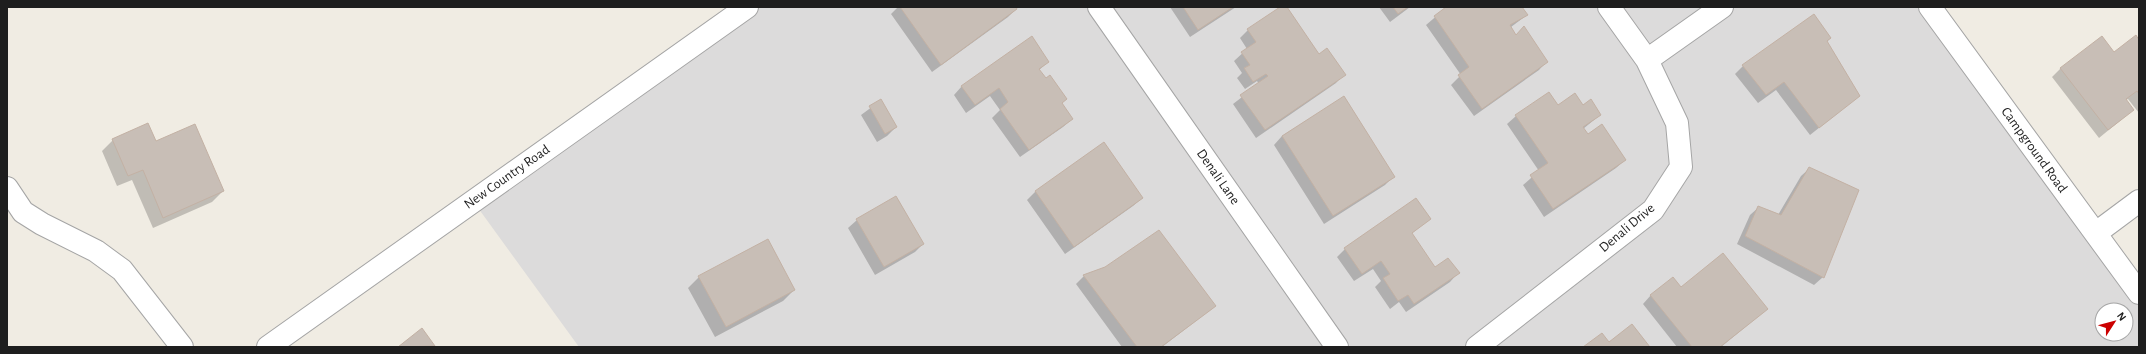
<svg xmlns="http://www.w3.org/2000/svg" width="2146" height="354" font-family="'Alegreya Sans',sans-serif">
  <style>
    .residential { fill: #dcdbdb; fill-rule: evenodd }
    .shadow { fill: #0003 }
    .building { fill: #c8beb6; stroke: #c3b1a4 }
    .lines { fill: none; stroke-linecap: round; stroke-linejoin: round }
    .minor-casing { stroke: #a5a5a5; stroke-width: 24 }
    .minor { stroke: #fff; stroke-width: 22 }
    .labels { text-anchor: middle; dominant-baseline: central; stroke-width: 3; stroke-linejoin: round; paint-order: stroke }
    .street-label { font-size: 14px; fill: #1e1e1e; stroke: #fff }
  </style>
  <rect width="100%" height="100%" fill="#f0ece3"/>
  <path class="residential" d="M747 7H1930L2139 293V347H579L473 201ZM2102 310H2126V334H2102Z"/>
  <path class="shadow" d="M898 7H1015L1016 9 1008 17 932 72 891 14Z
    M1170 7H1236L1190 37Z
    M1281 7H1285L1319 56 1344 74 1336 83 1256 138 1233 104 1259 84 1257 81 1245 89 1237 78 1242 73 1234 61 1247 49 1240 38 1248 30Z
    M1379 7H1410L1390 22Z
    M1447 7H1521L1527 15 1511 27 1516 37 1547 61 1539 70 1474 116 1451 85 1461 75 1426 25Z
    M1830 38 1827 42 1859 96 1810 135 1776 90 1758 103 1735 74 1743 66Z
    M2139 41V113L2128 99 2126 100 2133 110 2099 138 2052 77 2061 68 2114 54Z
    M1048 62 1039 70 1045 80 1066 99 1061 104 1072 119 1063 127 1020 157 992 118 1000 110 990 96 966 113 954 95 962 86Z
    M1343 98 1393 177 1385 185 1324 224 1274 145 1282 136Z
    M880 101 896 127 887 136 877 142 861 115Z
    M1557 106H1583L1600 115 1583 129 1588 136 1625 160 1616 168 1544 217 1523 185 1539 171 1507 124 1516 116Z
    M148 125 155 142 223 191 212 202 153 228 132 180 117 186 102 151 113 140Z
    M1104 144 1142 198 1133 206 1065 254 1027 200 1035 192Z
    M1810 168 1823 277 1814 285 1737 244 1750 215 1759 207 1778 215 1801 176Z
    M896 197 923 244 915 252 875 275 848 228 857 220Z
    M1430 219 1411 234 1435 268 1458 273 1450 282 1406 312 1399 302 1390 309 1375 287 1381 281 1373 269 1354 281 1337 257 1345 249Z
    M1084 276 1215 306 1162 347H1122L1076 284Z
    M699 277 794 290 783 301 715 337 688 288Z
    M1681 288 1767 309 1721 347H1677L1643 304 1651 295Z
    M422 330 434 346 433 347H399Z"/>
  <path class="building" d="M900 7H1016L1017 9 941 65Z
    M1183 7H1233L1198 30Z
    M1280 7H1287L1319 54 1327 48 1346 75 1265 130 1240 95 1268 76 1266 74 1253 82 1244 68 1250 65 1241 52 1256 42 1247 29Z
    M1393 7H1408L1398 14Z
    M1446 7H1522L1528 15 1510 25 1516 35 1524 26 1548 62 1482 109 1458 75 1469 67 1434 16Z
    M1814 14 1831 38 1827 41 1860 96 1819 128 1784 82 1766 95 1742 65Z
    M2136 35 2139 40V94L2137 91 2126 99 2134 110 2108 130 2060 68 2102 36 2114 52Z
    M1032 36 1049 62 1039 69 1046 78 1050 75 1067 99 1062 103 1073 119 1029 150 1000 109 1008 102 999 88 975 105 961 86Z
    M1549 92 1558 105 1575 93 1583 105 1591 99 1601 115 1583 127 1588 134 1602 124 1626 160 1553 209 1530 175 1548 163 1515 115Z
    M1344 96 1395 177 1333 216 1282 136Z
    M881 99 897 127 885 134 869 106Z
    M148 123 156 141 195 124 224 191 163 218 143 170 128 176 112 139Z
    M1104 142 1143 198 1074 247 1035 191Z
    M1809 167 1859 190 1824 278 1745 236 1758 206 1781 215Z
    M896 196 924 244 884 267 856 219Z
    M1416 198 1431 219 1412 233 1435 267 1448 258 1460 273 1414 304 1408 295 1398 301 1383 278 1390 274 1381 261 1362 274 1344 248Z
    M1159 230 1216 306 1161 347H1137L1083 275 1105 267Z
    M768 239 795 290 726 327 698 276Z
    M1723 253 1768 309 1720 347H1692L1650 295 1673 277 1681 287Z
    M1632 324 1650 347H1583L1602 333 1609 342Z
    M422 328 435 346 398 347Z"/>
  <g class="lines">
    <g class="minor-casing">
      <path id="minor" d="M1099 7 1337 347
        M1930 7 2139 293
        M1647 60 1722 7
        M7 188 23 212 42 224 96 251 122 270 182 347
        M2096 233 2139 201
        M268 347 747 7
        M1477 347 1653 210 1681 167 1677 123 1647 60 1609 7"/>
    </g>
    <use href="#minor" class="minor"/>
  </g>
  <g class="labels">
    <g class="street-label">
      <text transform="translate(2034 150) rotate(54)">Campground Road</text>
      <text transform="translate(507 177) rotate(-35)">New Country Road</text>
      <text transform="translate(1218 177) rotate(55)">Denali Lane</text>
      <text transform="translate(1627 228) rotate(-40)">Denali Drive</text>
    </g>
  </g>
  <rect width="2146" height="354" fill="none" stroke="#1e1e1e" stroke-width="16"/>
  <g transform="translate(2114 322) rotate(54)"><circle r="19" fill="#ffffff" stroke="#a5a5a5"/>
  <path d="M0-3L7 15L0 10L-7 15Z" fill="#cc0000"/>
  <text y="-6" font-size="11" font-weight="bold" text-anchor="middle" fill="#1e1e1e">N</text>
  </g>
</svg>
